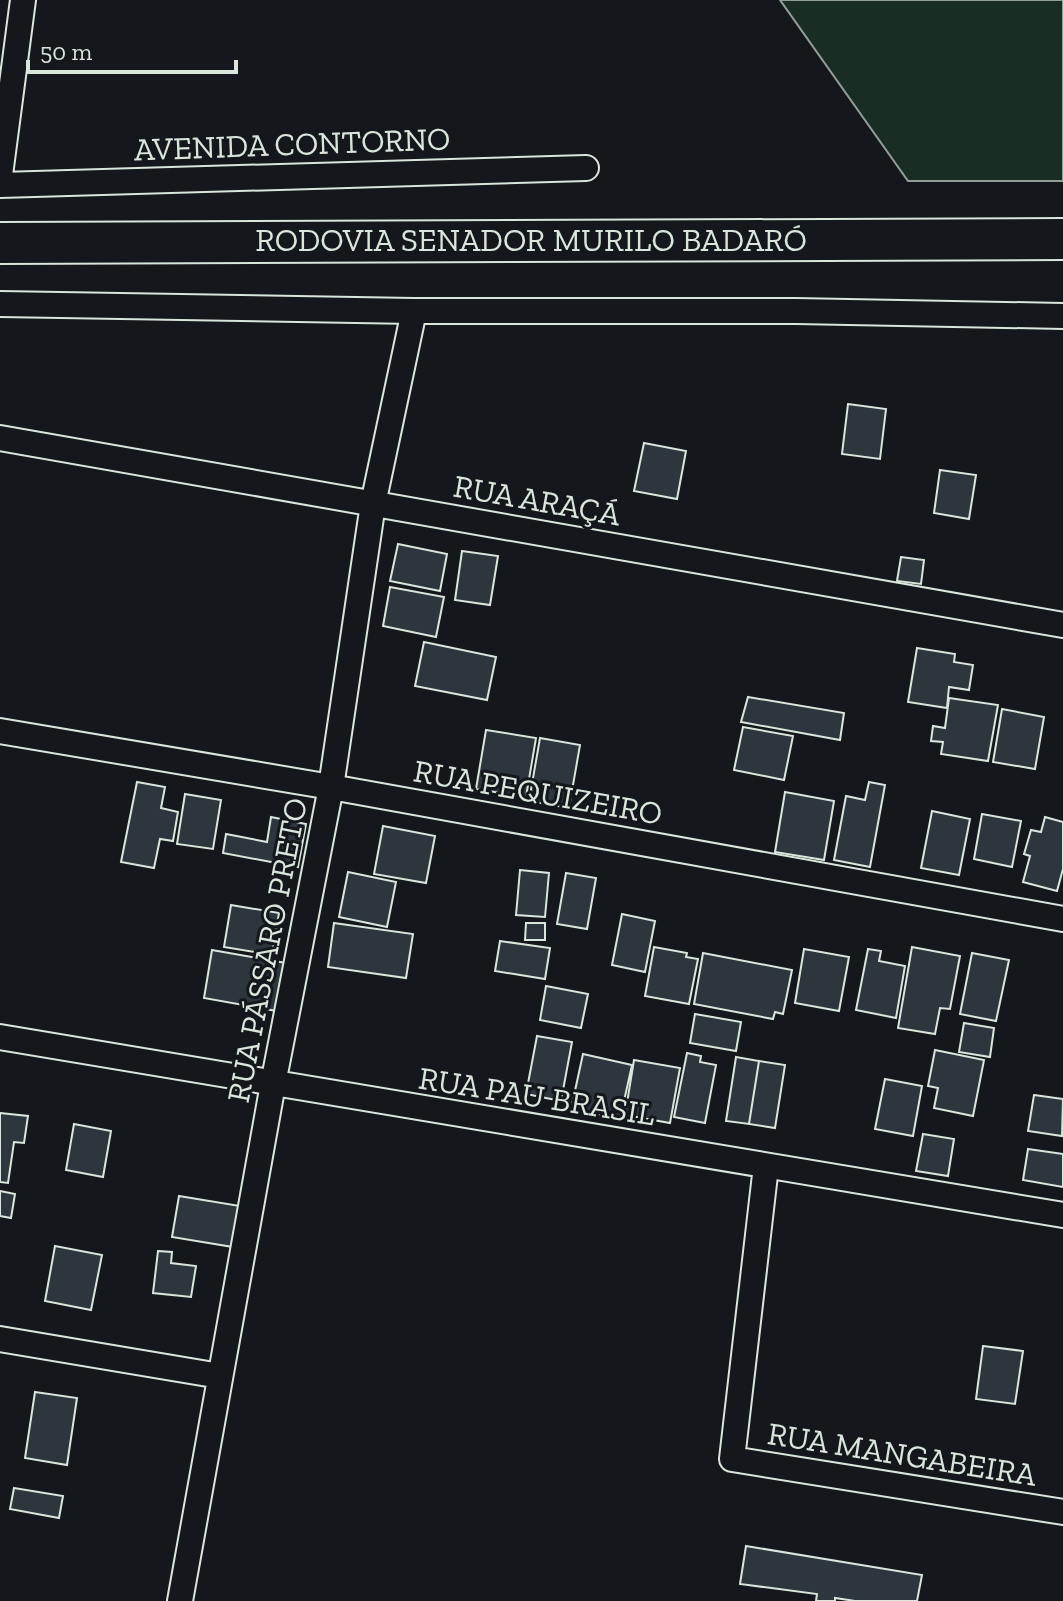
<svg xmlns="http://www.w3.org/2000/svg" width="1063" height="1601" font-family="'Zilla Slab',serif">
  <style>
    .green { fill: #1a2d24; stroke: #939e99; stroke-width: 2 }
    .building { fill: #2c363c; stroke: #d8e6dc; stroke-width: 2 }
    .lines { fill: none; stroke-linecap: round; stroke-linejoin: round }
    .street-casing { stroke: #d8e6dc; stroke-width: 28 }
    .primary-casing { stroke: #d8e6dc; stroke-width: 44 }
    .street { stroke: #14181c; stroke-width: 24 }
    .primary { stroke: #14181c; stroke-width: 40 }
    .labels { text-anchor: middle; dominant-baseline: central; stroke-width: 6; stroke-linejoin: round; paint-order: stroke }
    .street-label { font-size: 32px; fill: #d8e6dc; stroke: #14181c }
  </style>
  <rect width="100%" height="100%" fill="#14181c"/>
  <path class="green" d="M780 0H1063V181H908Z"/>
  <path class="building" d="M848 404 886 409 880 459 842 454Z
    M644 443 686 451 677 499 634 491Z
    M940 470 976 475 969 519 934 513Z
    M398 544 447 554 440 591 390 581Z
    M462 551 498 556 490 605 455 600Z
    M901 557 924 560 921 584 897 581Z
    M390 587 444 597 436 637 383 626Z
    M424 642 496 657 487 700 415 686Z
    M917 648 955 654 954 662 973 665 969 690 949 687 947 708 908 702Z
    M748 697 844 713 840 740 741 722Z
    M949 698 998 705 988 761 941 754 943 742 931 741 933 726 945 728Z
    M1002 709 1044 717 1035 769 993 762Z
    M743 727 793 736 784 780 734 770Z
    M486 730 536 738 526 797 476 789Z
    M540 738 580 745 569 808 529 801Z
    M137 782 165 787 161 808 178 812 173 841 160 839 154 868 121 862Z
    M869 782 885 785 870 867 834 860 846 796 865 800Z
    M785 792 834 801 824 860 775 852Z
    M185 794 221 800 213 849 177 844Z
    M932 811 970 819 959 875 921 868Z
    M982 814 1021 821 1012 867 974 859Z
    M271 817 306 824 298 867 223 853 226 834 267 842Z
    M1045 817 1063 822V869L1057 891 1023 882 1030 856 1024 854 1031 830 1041 832Z
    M383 826 435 836 426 883 374 874Z
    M520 870 549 873 545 917 516 915Z
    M348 872 396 882 387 927 339 917Z
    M566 873 596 878 587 929 557 924Z
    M231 905 279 913 272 955 224 947Z
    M622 914 655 921 645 972 612 965Z
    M334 923 413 934 406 978 328 967Z
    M526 923H545V940H525Z
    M500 941 550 948 545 979 495 971Z
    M654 947 687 953 686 957 698 959 689 1004 645 996Z
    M912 947 960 956 950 1009 940 1008 935 1034 898 1028Z
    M804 949 849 957 839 1011 795 1003Z
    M868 949 881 951 879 961 905 966 896 1018 856 1010Z
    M212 950 286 963 277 1011 204 998Z
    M703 953 792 970 783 1014 775 1012 773 1019 694 1004Z
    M972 953 1009 960 996 1021 960 1014Z
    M546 986 588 994 581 1028 540 1020Z
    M695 1014 741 1022 736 1051 690 1043Z
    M964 1023 994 1028 990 1057 959 1052Z
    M537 1036 572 1042 561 1101 526 1094Z
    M935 1050 984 1060 973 1116 934 1108 938 1088 928 1086Z
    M687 1053 701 1056 700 1062 716 1065 705 1123 674 1117Z
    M583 1054 632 1065 620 1119 571 1109Z
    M736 1057 759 1061 749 1124 726 1121Z
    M634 1060 680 1068 670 1123 625 1115Z
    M759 1061 785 1065 775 1128 749 1124Z
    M885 1079 922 1086 913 1136 875 1129Z
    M1034 1095 1063 1099 1062 1136 1028 1131Z
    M0 1113 28 1116 24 1143 14 1142 8 1183 0 1182Z
    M74 1124 111 1131 103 1177 66 1170Z
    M923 1134 954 1139 948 1176 916 1171Z
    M1028 1149 1063 1154V1187L1023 1180Z
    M0 1191 15 1194 11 1218 0 1216Z
    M179 1196 240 1206 233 1247 172 1237Z
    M55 1246 102 1255 91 1310 45 1301Z
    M158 1251 172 1252 171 1263 196 1266 191 1297 153 1293Z
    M983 1346 1023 1351 1015 1404 976 1399Z
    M35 1392 77 1398 67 1465 25 1458Z
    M14 1488 63 1496 59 1518 10 1509Z
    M746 1546 922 1575 917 1601H855L835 1598V1601H816L817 1594 740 1584Z"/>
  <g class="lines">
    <g class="street-casing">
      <path id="street" d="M0 175 23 0
        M0 185 586 168
        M0 304 414 311H796L1063 316
        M0 438 1063 625
        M0 731 331 787 1063 919
        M0 1037 1063 1215
        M766 1166 732 1459 1063 1512
        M0 1339 220 1376
        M180 1601 273 1084 331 787 373 504 414 311"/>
    </g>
    <g class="primary-casing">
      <path id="primary" d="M0 243 1063 239"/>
    </g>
    <use href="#street" class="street"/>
    <use href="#primary" class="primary"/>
  </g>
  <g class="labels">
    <g class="street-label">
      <text transform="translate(292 144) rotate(-2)">AVENIDA CONTORNO</text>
      <text x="531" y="240">RODOVIA SENADOR MURILO BADARÓ</text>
      <text transform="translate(537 500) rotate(10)">RUA ARAÇÁ</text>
      <text transform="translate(538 792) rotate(10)">RUA PEQUIZEIRO</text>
      <text transform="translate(267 950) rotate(-79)">RUA PÁSSARO PRETO</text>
      <text transform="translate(537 1096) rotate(9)">RUA PAU BRASIL</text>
      <text transform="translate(902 1454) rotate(9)">RUA MANGABEIRA</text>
    </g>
  </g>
  <path d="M28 60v12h208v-12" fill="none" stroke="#d8e6dc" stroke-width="4"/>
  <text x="40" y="60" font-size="24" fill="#d8e6dc" stroke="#14181c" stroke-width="6" paint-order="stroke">50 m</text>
</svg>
